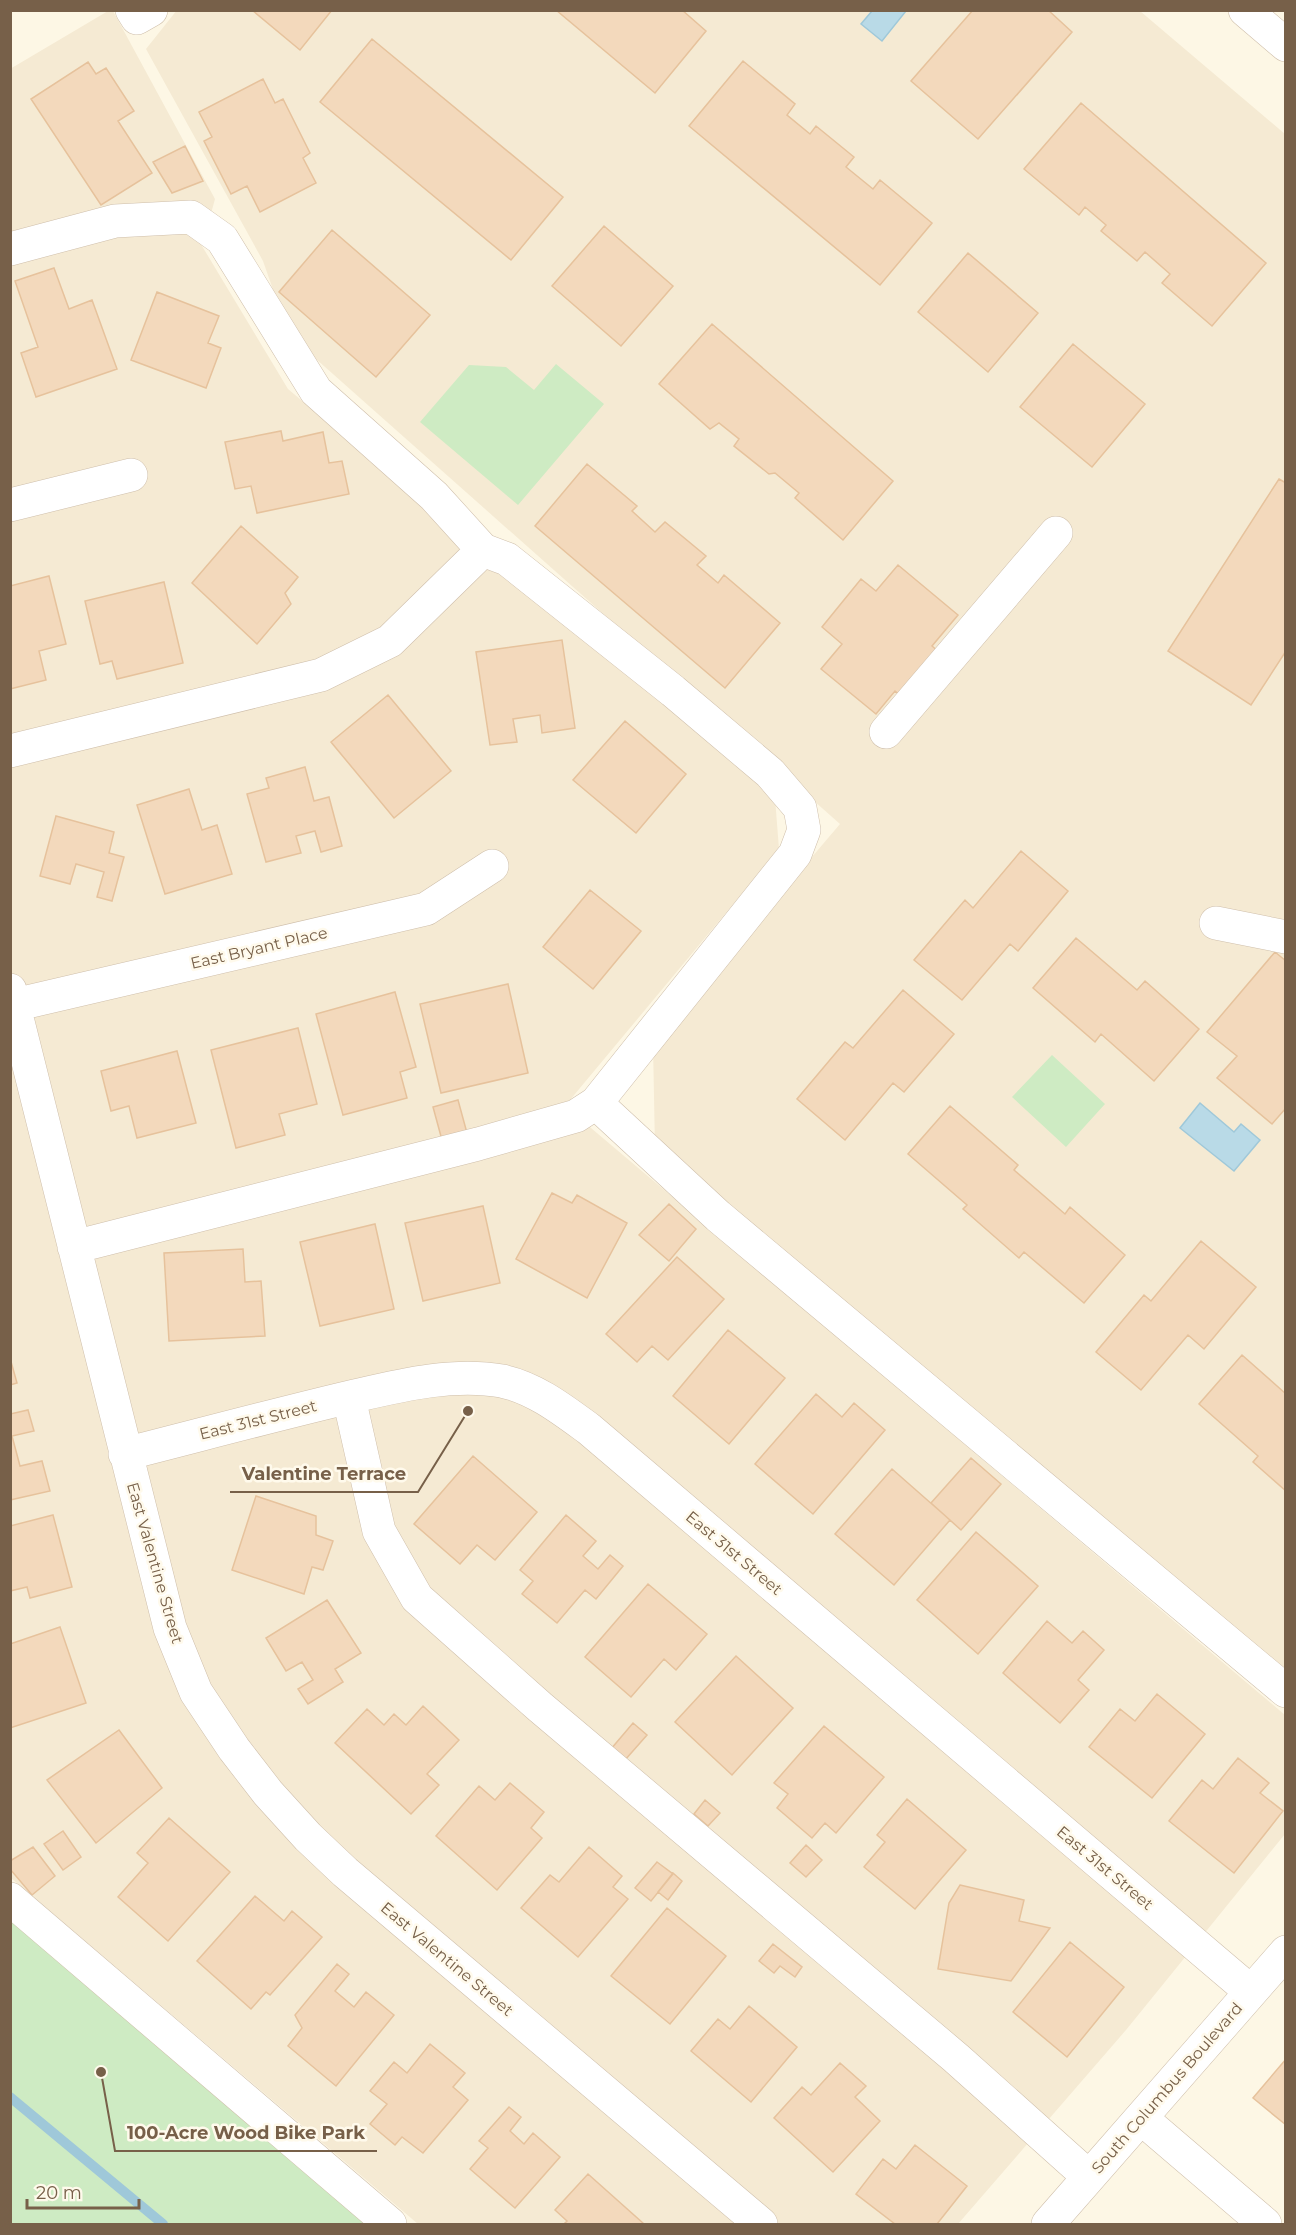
<svg xmlns="http://www.w3.org/2000/svg" width="1296" height="2235" font-family="Montserrat,sans-serif">
  <style>
    .residential { fill: #f5ead3 }
    .green { fill: #ceebc3 }
    .water { fill: #b9dae7; stroke: #9fc8d9; stroke-width: 1.5 }
    .lines { fill: none; stroke-linecap: round; stroke-linejoin: round }
    .stream { stroke: #9fc8d9; stroke-width: 10 }
    .building { fill: #f3d9bc; stroke: #e6c29c; stroke-width: 1.5 }
    .minor-casing { stroke: #cfbfab; stroke-width: 34 }
    .minor { stroke: #fff; stroke-width: 33 }
    .labels { text-anchor: middle; dominant-baseline: central; stroke-width: 5; stroke-linejoin: round; paint-order: stroke }
    .street-label { font-size: 16px; fill: #776049; stroke: #fffaec }
    .leader { fill: none; stroke: #776049; stroke-width: 2 }
    .callout-dot { fill: #776049; stroke: #fffaec; stroke-width: 2 }
    .callout-label { font-size: 18px; text-anchor: middle; font-weight: bold; fill: #776049; stroke: #fffaec; stroke-width: 5; stroke-linejoin: round; paint-order: stroke }
  </style>
  <rect width="100%" height="100%" fill="#fdf7e5"/>
  <path class="residential" d="M177 10 1140 11 1285 134V1678L655 1149 653 1044 840 824 289 335 263 261 146 49Z
    M108 11H113L215 199 202 246 288 389 775 798 779 849 565 1106 1285 1715V1834L1126 2030 958 2224H418L11 1878 10 69Z"/>
  <path class="green" d="M556 364 604 404 518 505 420 422 469 365 506 367 534 390Z
    M1052 1055 1105 1104 1066 1147 1012 1097Z
    M11 1919 372 2224H11Z"/>
  <path class="water" d="M872 11V10L906 11 882 41 861 24Z
    M1200 1103 1234 1132 1241 1124 1260 1140 1234 1171 1180 1128Z"/>
  <g class="lines">
    <path class="stream" d="M10 2097 163 2224"/>
  </g>
  <path class="building" d="M252 10H332L300 50Z
    M556 10H682L706 31 655 93Z
    M973 10H1048L1072 32 978 139 911 81Z
    M372 39 563 197 511 260 320 102Z
    M743 61 795 104 787 115 810 134 816 126 854 157 846 167 873 189 880 180 932 223 880 285 689 126Z
    M88 62 96 74 106 68 134 111 118 121 152 173 101 205 31 99Z
    M263 79 275 103 283 99 310 153 303 158 316 183 260 212 247 186 231 194 204 141 212 137 199 112Z
    M1081 103 1266 263 1212 326 1162 283 1170 274 1145 252 1137 261 1101 231 1106 225 1085 207 1079 215 1024 169Z
    M185 146 203 181 172 193 153 162Z
    M604 226 673 286 621 346 552 286Z
    M332 230 430 315 376 377 279 292Z
    M968 253 1038 313 988 372 918 312Z
    M54 268 69 309 92 300 117 369 36 397 21 353 38 347 15 281Z
    M157 292 219 316 208 343 221 348 206 388 131 360Z
    M712 324 893 481 843 540 795 498 799 493 775 473 769 474 734 446 739 439 719 423 710 429 659 384Z
    M1073 344 1145 404 1092 467 1020 407Z
    M281 431 283 441 323 432 329 463 342 461 349 494 257 513 251 486 235 489 225 442Z
    M587 464 637 506 632 511 655 532 665 522 706 556 697 565 718 583 724 575 780 623 725 688 535 526Z
    M1279 479 1286 483V651L1251 705 1168 651Z
    M241 526 298 577 285 593 291 604 257 644 192 583Z
    M898 565 958 615 932 646 939 652 902 697 895 691 876 714 821 669 842 644 822 627 861 579 876 591Z
    M49 576 66 644 39 651 46 680 10 689V586Z
    M164 582 183 663 117 679 112 661 100 664 85 601Z
    M562 640 575 728 542 733 540 715 513 719 517 742 490 745 476 652Z
    M388 695 451 771 394 818 331 742Z
    M625 721 686 774 636 833 573 780Z
    M305 767 314 801 329 797 342 846 321 852 315 831 296 836 301 853 266 862 247 794 269 788 266 778Z
    M189 789 202 830 217 825 232 874 165 894 137 805Z
    M56 816 114 832 109 853 124 857 112 901 97 897 104 872 76 864 70 884 40 876Z
    M1021 851 1068 891 1018 951 1010 944 962 1000 914 960 965 900 973 908Z
    M590 890 641 931 593 989 543 947Z
    M1076 938 1137 990 1145 981 1199 1029 1154 1081 1101 1034 1095 1042 1033 988Z
    M1275 952 1286 961V1108L1272 1124 1217 1078 1237 1056 1207 1032Z
    M508 984 528 1073 441 1093 420 1004Z
    M903 990 954 1034 904 1092 893 1083 845 1140 797 1099 845 1042 853 1048Z
    M395 992 416 1067 400 1072 407 1098 343 1115 316 1014Z
    M298 1028 317 1104 279 1114 285 1135 236 1148 211 1050Z
    M177 1051 196 1123 137 1138 129 1106 111 1111 101 1071Z
    M458 1100 467 1133 442 1140 433 1107Z
    M950 1106 1018 1165 1014 1170 1065 1214 1070 1207 1125 1255 1084 1303 1024 1252 1019 1258 963 1209 967 1205 908 1154Z
    M552 1193 572 1203 577 1195 627 1223 587 1298 516 1259Z
    M669 1204 696 1229 669 1261 639 1235Z
    M483 1206 500 1283 423 1301 405 1223Z
    M375 1224 394 1309 320 1326 300 1242Z
    M1201 1241 1256 1287 1204 1349 1188 1335 1141 1390 1096 1352 1144 1295 1151 1301Z
    M243 1249 245 1282 261 1281 265 1336 169 1341 164 1253Z
    M677 1257 724 1299 668 1360 652 1346 637 1362 606 1334Z
    M728 1330 785 1378 729 1444 673 1396Z
    M1242 1355 1286 1394V1491L1253 1462 1258 1456 1199 1404Z
    M10 1358 17 1383 10 1385Z
    M816 1394 842 1417 854 1403 885 1430 813 1514 755 1464Z
    M28 1410 34 1431 12 1436 20 1466 42 1461 50 1491 10 1500V1414Z
    M473 1456 537 1512 495 1560 477 1545 460 1564 414 1524Z
    M971 1458 1001 1484 961 1530 931 1503Z
    M892 1469 950 1520 894 1585 835 1534Z
    M256 1496 316 1516V1535L333 1541 323 1570 312 1567 304 1594 232 1570Z
    M53 1515 72 1587 30 1598 27 1587 10 1591V1526Z
    M566 1515 596 1541 583 1556 598 1569 610 1555 623 1566 596 1599 585 1590 557 1623 522 1594 533 1581 520 1570Z
    M976 1532 1038 1586 978 1654 917 1600Z
    M648 1584 707 1634 676 1670 664 1659 631 1697 585 1657Z
    M327 1600 361 1653 335 1669 343 1682 308 1704 298 1689 313 1680 302 1662 286 1671 266 1638Z
    M1047 1621 1072 1643 1083 1631 1104 1650 1078 1680 1089 1690 1060 1723 1003 1673Z
    M60 1627 86 1703 10 1728V1644Z
    M736 1656 793 1708 732 1775 675 1722Z
    M1157 1694 1205 1734 1152 1798 1089 1747 1120 1709 1135 1721Z
    M423 1706 459 1740 427 1774 439 1785 411 1814 335 1743 367 1709 384 1725 394 1714 406 1725Z
    M633 1723 647 1735 625 1760 611 1749Z
    M824 1726 884 1777 836 1833 825 1823 812 1838 777 1808 788 1794 774 1783Z
    M119 1730 162 1788 96 1843 47 1780Z
    M1238 1758 1269 1783 1260 1793 1283 1811 1234 1873 1169 1821 1202 1780 1213 1789Z
    M510 1783 544 1812 531 1828 542 1838 497 1890 436 1836 479 1786 495 1800Z
    M907 1799 966 1850 915 1909 864 1867 885 1842 877 1835Z
    M705 1800 720 1813 708 1826 694 1814Z
    M169 1818 230 1872 168 1941 118 1897 148 1863 137 1853Z
    M63 1831 81 1857 63 1870 44 1844Z
    M806 1845 822 1860 806 1877 790 1863Z
    M33 1847 55 1876 32 1895 10 1869V1861Z
    M589 1847 622 1876 613 1887 628 1899 578 1957 521 1908 550 1875 559 1882Z
    M657 1862 673 1874 651 1901 635 1888Z
    M673 1873 682 1881 668 1900 658 1892Z
    M960 1885 1024 1900 1019 1921 1050 1928 1011 1981 938 1969 949 1903Z
    M255 1896 284 1921 292 1911 322 1937 270 1995 266 1992 251 2009 197 1961Z
    M667 1908 726 1956 670 2024 611 1976Z
    M1070 1942 1124 1987 1067 2057 1013 2012Z
    M773 1944 802 1967 795 1977 780 1966 774 1973 759 1961Z
    M337 1964 349 1974 335 1991 354 2007 366 1992 394 2015 336 2086 288 2046 302 2028 295 2015Z
    M749 2006 797 2047 751 2102 691 2051 718 2019 730 2029Z
    M430 2044 465 2073 453 2087 468 2100 423 2153 402 2137 395 2145 370 2124 387 2104 370 2091 394 2062 407 2073Z
    M1286 2059V2125L1253 2098Z
    M840 2063 866 2086 855 2097 880 2121 833 2172 774 2118 802 2087 811 2095Z
    M509 2107 521 2117 510 2131 524 2144 533 2133 560 2157 515 2208 470 2169 488 2148 479 2141Z
    M915 2145 967 2186 937 2224H895L856 2194 883 2159 896 2169Z
    M588 2174 644 2224H564L567 2221 555 2210Z"/>
  <g class="lines">
    <g class="minor-casing">
      <path id="minor" d="M132 10 137 18 151 10
        M1245 10 1286 45
        M10 249 115 221 191 217 222 239 316 391 434 496 483 550
        M10 505 131 475
        M886 732 1056 533
        M10 751 321 675 390 641 483 550 507 559 673 691 770 773 800 808 804 830 795 854 596 1103 576 1116 478 1144 74 1247
        M1216 923 1286 937
        M10 990 170 1628 196 1692 234 1749 268 1793 308 1837 345 1872 761 2224
        M14 1005 426 909 492 866
        M596 1103 718 1216 1286 1691
        M349 1398 379 1531 417 1598 540 1707 956 2058 1089 2177
        M125 1454C200 1435 274 1415 350 1397 398 1386 452 1372 502 1381 535 1388 563 1410 589 1429L1250 1991
        M10 1899 390 2224
        M1141 2118 1265 2224
        M1048 2224 1286 1952"/>
    </g>
    <use href="#minor" class="minor"/>
  </g>
  <g class="labels">
    <g class="street-label">
      <text transform="translate(259 948) rotate(-13)">East Bryant Place</text>
      <text transform="translate(258 1420) rotate(-14)">East 31st Street</text>
      <text transform="translate(734 1553) rotate(40)">East 31st Street</text>
      <text transform="translate(155 1563) rotate(74)">East Valentine Street</text>
      <text transform="translate(1105 1868) rotate(40)">East 31st Street</text>
      <text transform="translate(447 1959) rotate(40)">East Valentine Street</text>
      <text transform="translate(1167 2088) rotate(-49)">South Columbus Boulevard</text>
    </g>
  </g>
  <path class="leader" d="M468 1411L418 1492H230M101 2072L115 2151H377"/>
  <g class="callout-dot">
    <circle cx="468" cy="1411" r="6"/>
    <circle cx="101" cy="2072" r="6"/>
  </g>
  <g class="callout-label">
    <text x="324" y="1480">Valentine Terrace</text>
    <text x="246" y="2139">100-Acre Wood Bike Park</text>
  </g>
  <rect width="1296" height="2235" fill="none" stroke="#776049" stroke-width="24"/>
  <path d="M27 2199v9h112v-9" fill="none" stroke="#776049" stroke-width="3"/>
  <text x="36" y="2199" font-size="18" fill="#776049" stroke="#fffaec" stroke-width="4.5" paint-order="stroke">20 m</text>
</svg>
